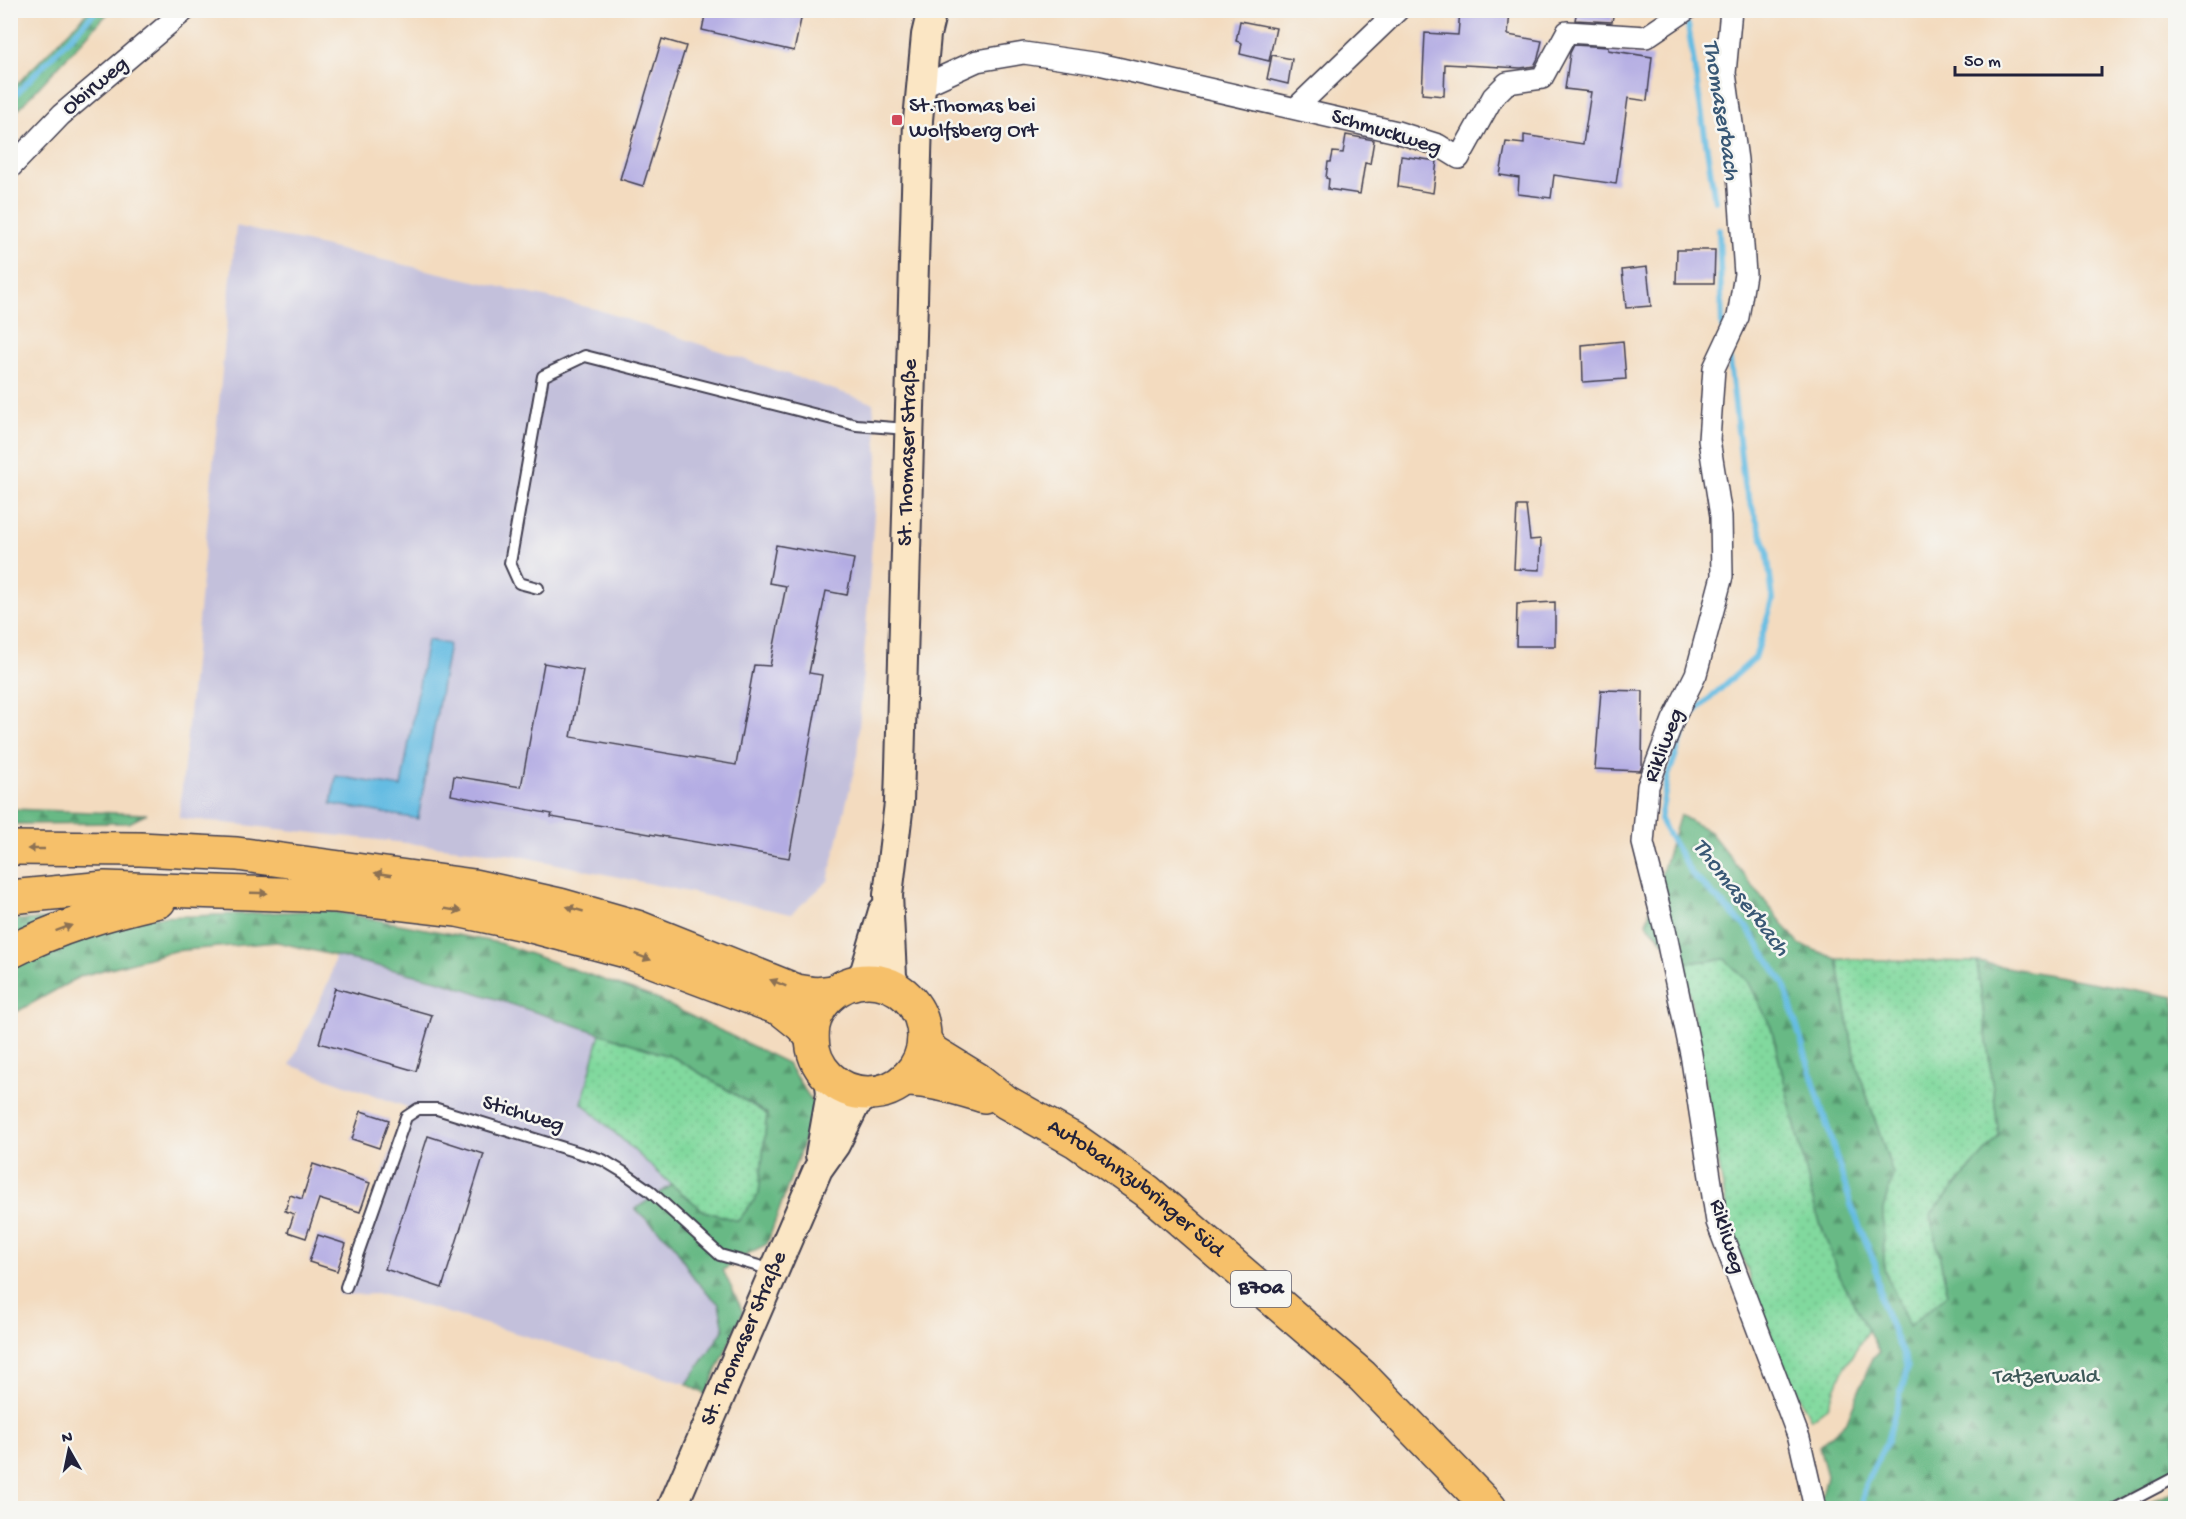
<svg xmlns="http://www.w3.org/2000/svg" width="2186" height="1519" font-family="'Gochi Hand',sans-serif">
  <style>
    .industrial { fill: #c3c0db }
    .grass { fill: url(#grass-dots); stroke: #527e6c; stroke-width: 1.5 }
    .forest { fill: url(#forest-firs); stroke: #456e60; stroke-width: 1.5 }
    .water { fill: #65bce2; stroke: #446f8e; stroke-width: 1.5 }
    .lines { fill: none; stroke-linecap: round; stroke-linejoin: round }
    .stream { stroke: #65bce2; stroke-width: 6 }
    .building { fill: #b3ace3 }
    .service-casing { stroke: #413e4f; stroke-width: 14 }
    .minor-casing { stroke: #413e4f; stroke-width: 24 }
    .secondary-casing { stroke: #413e4f; stroke-width: 32 }
    .primary-casing { stroke: #413e4f; stroke-width: 36 }
    .motorway-casing { stroke: #413e4f; stroke-width: 36 }
    .service { stroke: #fff; stroke-width: 10 }
    .minor { stroke: #fff; stroke-width: 21 }
    .secondary { stroke: #fbe6c4; stroke-width: 28 }
    .primary { stroke: #f6c06b; stroke-width: 33 }
    .motorway { stroke: #f6c06b; stroke-width: 33 }
    .oneway { fill: #8c7153 }
    .poi-dot { fill: #d1495b; stroke: #f6f6f2; stroke-width: 2 }
    .labels { text-anchor: middle; dominant-baseline: central; stroke-width: 5; stroke-linejoin: round; paint-order: stroke }
    .shield { fill: #f6f6f2; stroke: #626272; stroke-width: 1.5 }
    .shield-label { font-size: 21px; font-weight: bold; fill: #22223b }
    .street-label { font-size: 22px; fill: #22223b; stroke: #f6f6f2 }
    .poi-label { font-size: 22px; fill: #22223b; stroke: #f6f6f2; text-anchor: start }
    .park-label { font-size: 22px; fill: #3e5959; stroke: #f6f6f2 }
    .water-label { font-size: 24px; font-style: italic; fill: #395875; stroke: #f6f6f2 }
  </style>
  <defs>
    <pattern id="grass-dots" width="8" height="8" patternUnits="userSpaceOnUse" patternTransform="scale(1.5)"><rect width="8" height="8" fill="#81d99e"/><path d="M2 2h.1M6 6h.1" fill="none" stroke="#6fba89" stroke-width="1.8" stroke-linecap="round"/></pattern>
    <pattern id="forest-firs" width="22" height="20" patternUnits="userSpaceOnUse" patternTransform="scale(1.5)"><rect width="22" height="20" fill="#68b985"/><path d="M5 1l3.5 6h-7zM16 11l3.5 6h-7z" fill="#55966e"/></pattern>
  </defs>
  <rect width="100%" height="100%" fill="#f6f6f2"/>
  <filter id="ink" filterUnits="userSpaceOnUse"><feTurbulence type="fractalNoise" baseFrequency=".0167" numOctaves="2"/><feDisplacementMap in="SourceGraphic" scale="12" xChannelSelector="R" yChannelSelector="G"/><feConvolveMatrix kernelMatrix="1 2 1 2 8 2 1 2 1" color-interpolation-filters="sRGB"/></filter>
  <filter id="wash" filterUnits="userSpaceOnUse"><feTurbulence type="fractalNoise" baseFrequency=".008" numOctaves="4" result="noise"/><feDisplacementMap in="SourceGraphic" scale="24" xChannelSelector="R" yChannelSelector="G"/><feGaussianBlur stdDeviation="1.35" result="paint"/><feColorMatrix in="noise" values="0 0 0 0 0 0 0 0 0 0 0 0 0 0 0 0 0 1.4 0 .05"/><feComposite in="paint" operator="in"/></filter>
  <g filter="url(#wash)">
    <rect width="100%" height="100%" fill="#f3dbbf"/>
    <path class="industrial" d="M236 226 596 309 873 403 878 457 857 758 828 881 791 914 515 855 179 818Z
      M335 956 441 981 600 1033 582 1103 672 1185 635 1210 673 1243 694 1279 719 1304 724 1329 687 1384 384 1294 338 1295 407 1107 290 1065 330 978Z"/>
    <path class="grass" d="M1726 959 1749 982 1771 1027 1815 1208 1837 1271 1868 1330 1844 1368 1828 1406 1811 1419 1781 1361 1729 1222 1684 963Z
      M1837 959 1977 962 1999 1136 1930 1215 1948 1294 1909 1327 1884 1269 1883 1209 1893 1174 1855 1060Z
      M600 1033 675 1058 767 1114 759 1194 738 1221 704 1211 672 1185 582 1103Z"/>
    <path class="forest" d="M89 11H110L11 117V90Z
      M11 809 147 814 129 823 11 824Z
      M1680 815 1710 832 1799 944 1837 959 1855 1060 1893 1174 1883 1209 1884 1269 1909 1326 1948 1294 1930 1215 1999 1136 1977 962 2175 997V1471L2105 1508H1825L1821 1499 1827 1476 1819 1446 1847 1421 1872 1358 1879 1352 1837 1271 1815 1208 1771 1027 1749 983 1725 959 1684 963 1646 923Z
      M326 910 499 943 652 997 787 1063 816 1107 767 1244 749 1253 723 1270 743 1312 706 1395 687 1384 724 1329 719 1304 694 1279 673 1243 635 1209 672 1185 704 1211 738 1221 759 1194 767 1114 675 1058 441 981 277 942 174 951 81 976 11 1015V920L193 916Z
      M2175 1490V1508H2141Z"/>
    <path class="water" d="M427 640 449 644 418 819 331 804 336 776 401 787Z"/>
    <g class="lines">
      <path class="stream" d="M1688 25 1715 201
        M10 100 97 10
        M1719 229 1722 327
        M1730 361 1744 484 1767 550 1773 600 1755 658 1690 716 1668 776 1660 820 1691 873 1748 929 1784 984 1851 1205 1875 1264 1882 1304 1908 1367 1887 1441 1865 1485 1862 1508"/>
    </g>
    <g id="blocks">
      <path class="building" d="M706 10H803L794 51 702 30Z
        M1460 10H1510L1508 35 1542 41 1538 58 1534 66 1521 68 1445 64 1444 96 1422 94 1425 33 1458 35Z
        M1577 10H1614L1612 22 1575 20Z
        M1240 21 1276 28 1269 61 1240 54 1242 43 1236 41Z
        M662 39 686 46 643 186 620 179Z
        M1574 45 1608 47V50L1652 57 1647 101 1628 98 1616 184 1554 175 1551 198 1518 194 1519 178 1500 175 1506 142 1524 144V135L1583 144 1591 92 1565 89 1570 53Z
        M1272 55 1292 59 1288 84 1267 79Z
        M1346 135 1374 140 1370 164 1365 163 1360 194 1328 189 1329 179 1326 178 1328 162H1331L1333 152 1343 153Z
        M1401 156 1437 161 1433 193 1398 187Z
        M1677 250H1715L1714 283H1676Z
        M1647 267 1651 306 1626 308 1622 270Z
        M1623 341 1626 379 1583 382 1582 345Z
        M1517 506H1526L1530 540 1541 539 1540 570 1514 569Z
        M776 545 854 559 847 595 826 591 809 673 822 675 789 858 551 817 552 814 451 795 454 776 521 787 544 663 583 670 571 737 736 765 754 665 770 666 786 586 769 583Z
        M1555 602V646H1516L1517 604Z
        M1601 690 1643 691 1642 766 1640 771 1595 769Z
        M335 988 432 1015 416 1071 319 1043Z
        M361 1111 389 1120 379 1148 352 1139Z
        M428 1136 484 1154 442 1288 385 1269Z
        M313 1164 370 1183 360 1212 319 1199 306 1238 288 1232 294 1214 285 1211 290 1195 302 1199Z
        M318 1235 346 1244 337 1271 309 1262Z"/>
    </g>
  </g>
  <g filter="url(#ink)">
    <use href="#blocks" fill-opacity="0" stroke="#413e4f" stroke-width="1.5"/>
    <g class="lines">
      <g class="service-casing">
        <path id="service" d="M538 588 519 583 510 563 543 376 585 356 856 425 907 429
          M346 1287 406 1117 418 1109H437L603 1160 623 1172 650 1191 720 1255 773 1270
          M2117 1508 2176 1477"/>
      </g>
      <g class="minor-casing">
        <path id="minor" d="M1731 10 1725 73 1737 160 1745 274 1738 317 1714 368 1709 440 1721 516 1722 576 1696 674 1673 720 1648 786 1643 843 1665 930 1691 1054 1717 1222 1799 1438 1815 1508
          M920 87 977 61 1024 53 1099 64 1397 132 1438 145 1459 158 1493 97 1507 83 1542 78 1567 32 1646 37 1686 10
          M1296 108 1398 10
          M10 168 61 115 185 10"/>
      </g>
      <g class="secondary-casing">
        <g id="secondary">
          <path d="M857 982 865 971 883 911"/>
          <path id="s1" d="M896 988 892 976 888 895 899 803 918 120 926 35 932 10"/>
          <path d="M820 1155 831 1093 829 1077"/>
          <path id="s2" d="M672 1508 818 1169 835 1145 856 1103 871 1093"/>
        </g>
      </g>
      <g class="primary-casing">
        <g id="primary">
          <circle cx="868" cy="1037" r="56"/>
          <path id="s3" d="M924 1040 933 1052 977 1079 1006 1102 1076 1141 1147 1191 1362 1376 1490 1508"/>
          <path d="M904 1080C932 1080 957 1088 984 1096"/>
        </g>
      </g>
      <g class="motorway-casing">
        <path id="motorway" d="M10 848 140 849 237 854 474 886 560 905 637 927 797 991 816 994 834 992
          M10 897 105 888 337 896 457 910 524 924 626 951 781 1009 801 1025 812 1037
          M10 952C58 927 107 913 159 901"/>
      </g>
      <use href="#service" class="service"/>
      <use href="#minor" class="minor"/>
      <use href="#secondary" class="secondary"/>
      <use href="#primary" class="primary"/>
      <use href="#motorway" class="motorway"/>
    </g>
    <defs><path id="oneway-solid" d="M-6-.8H1V-3.2L6.5 0L1 3.2V.8H-6Z" transform="scale(1.5)"/></defs>
    <g class="oneway">
      <use href="#oneway-solid" transform="translate(36 849) rotate(-180)"/>
      <use href="#oneway-solid" transform="translate(383 874) rotate(-172)"/>
      <use href="#oneway-solid" transform="translate(259 893) rotate(2)"/>
      <use href="#oneway-solid" transform="translate(575 909) rotate(-164)"/>
      <use href="#oneway-solid" transform="translate(453 910) rotate(9)"/>
      <use href="#oneway-solid" transform="translate(64 928) rotate(-20)"/>
      <use href="#oneway-solid" transform="translate(643 957) rotate(21)"/>
      <use href="#oneway-solid" transform="translate(778 983) rotate(-158)"/>
    </g>
  </g>
  <rect class="poi-dot" x="891" y="114" width="12" height="12" rx="3"/>
  <g class="labels">
    <rect class="shield" x="1231" y="1271" width="60" height="36" rx="4.5"/>
    <g class="shield-label">
      <text x="1261" y="1289">B70a</text>
    </g>
    <g class="street-label">
      <text transform="translate(96 87) rotate(-40)">Obirweg</text>
      <text transform="translate(1386 133) rotate(17)">Schmuckweg</text>
      <text stroke="none"><textPath href="#s1" startOffset="537">St. Thomaser Straße</textPath></text>
      <text transform="translate(1665 746) rotate(-69)">Rikliweg</text>
      <text transform="translate(523 1115) rotate(17)">Stichweg</text>
      <text stroke="none"><textPath href="#s3" startOffset="260">Autobahnzubringer Süd</textPath></text>
      <text transform="translate(1726 1237) rotate(73)">Rikliweg</text>
      <text stroke="none"><textPath href="#s2" startOffset="184">St. Thomaser Straße</textPath></text>
    </g>
    <g class="poi-label">
      <text x="909" y="107">St.Thomas bei<tspan x="909" dy="25">Wolfsberg Ort</tspan></text>
    </g>
    <g class="park-label">
      <text x="2046" y="1378">Tatzerwald</text>
    </g>
    <g class="water-label">
      <text transform="translate(1720 110) rotate(81)">Thomaserbach</text>
      <text transform="translate(1740 898) rotate(52)">Thomaserbach</text>
    </g>
  </g>
  <rect width="2186" height="1519" fill="none" stroke="#f6f6f2" stroke-width="36"/>
  <g transform="translate(69 1450) rotate(351)" stroke="#f6f6f2" stroke-width="4.5" paint-order="stroke">
  <path d="M0-4.5L10 22L0 15L-10 22Z" fill="#22223b"/>
  <text y="-9" font-size="16" font-weight="bold" text-anchor="middle" fill="#22223b">N</text>
  </g>
  <path d="M1955 66v9h147v-9" fill="none" stroke="#22223b" stroke-width="3"/>
  <text x="1964" y="66" font-size="18" fill="#22223b" stroke="#f6f6f2" stroke-width="4.5" paint-order="stroke">50 m</text>
</svg>
